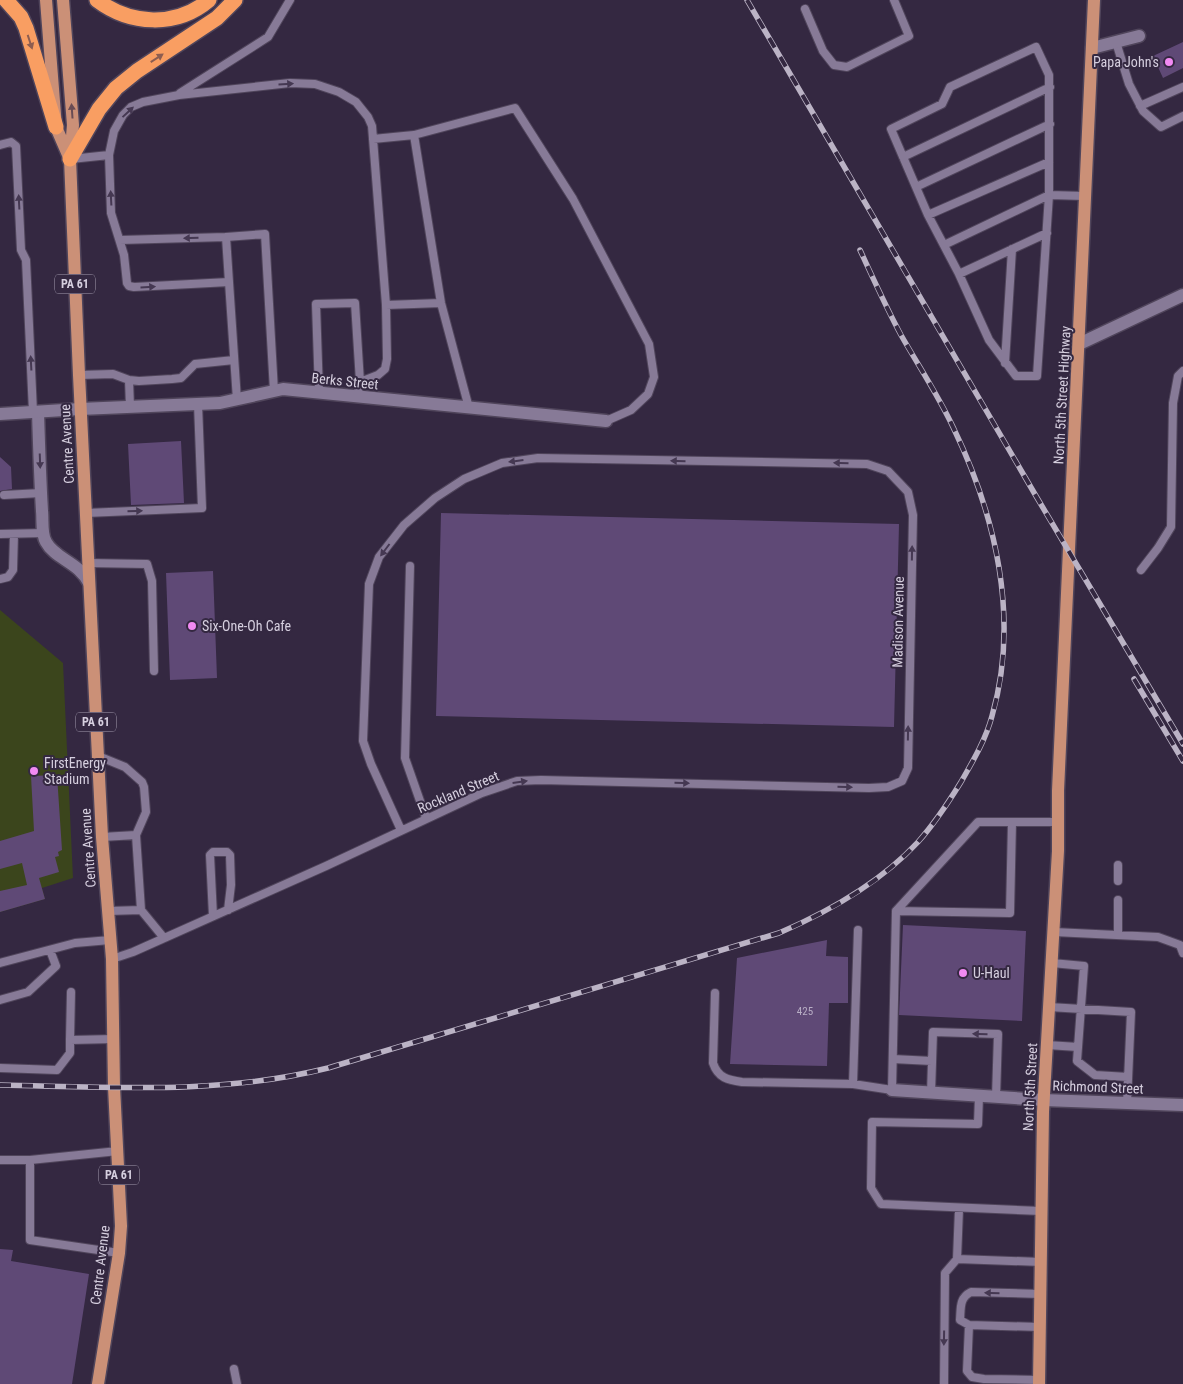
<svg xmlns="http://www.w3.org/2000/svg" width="1183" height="1384" font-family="'Roboto Condensed',sans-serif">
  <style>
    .green { fill: #3b451c }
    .building { fill: #5f4976 }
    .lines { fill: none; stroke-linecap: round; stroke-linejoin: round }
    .service-casing { stroke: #50455b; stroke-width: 10 }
    .minor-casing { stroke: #50455b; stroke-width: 15 }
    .tertiary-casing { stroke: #50455b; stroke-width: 15 }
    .primary-casing { stroke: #50455b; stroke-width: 15 }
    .motorway-casing { stroke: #50455b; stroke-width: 18 }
    .service { stroke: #877a97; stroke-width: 8 }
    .minor { stroke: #877a97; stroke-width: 12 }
    .tertiary { stroke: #877a97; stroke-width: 12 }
    .primary { stroke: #cb9077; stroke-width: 12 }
    .motorway { stroke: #f99e62; stroke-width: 15 }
    .rail-casing { stroke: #bbb3c5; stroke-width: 5.5 }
    .rail { stroke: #342841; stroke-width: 4; stroke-dasharray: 11; stroke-linecap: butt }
    .oneway { fill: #8d5d50 }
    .oneway2 { fill: #453852 }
    .oneway3 { fill: #694c54 }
    .poi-dot { fill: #f28af3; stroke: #342841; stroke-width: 2 }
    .labels { text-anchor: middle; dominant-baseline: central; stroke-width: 4; stroke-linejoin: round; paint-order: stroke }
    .number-label { font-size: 11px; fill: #b8aec5 }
    .shield { fill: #342841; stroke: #a59db0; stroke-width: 1 }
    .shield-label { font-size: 12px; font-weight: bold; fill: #d6cfdf }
    .poi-label { font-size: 14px; fill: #d6cfdf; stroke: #342841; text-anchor: start }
    .street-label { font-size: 14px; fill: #d6cfdf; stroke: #342841 }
  </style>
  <rect width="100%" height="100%" fill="#342841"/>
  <path class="green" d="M0 610 63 663 73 878 42 888 45 899 0 912Z"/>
  <path class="building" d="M1183 42V68L1163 78 1153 56Z
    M181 441 184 503 131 505 128 444Z
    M0 457 11 467 12 489 0 491Z
    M441 513 899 524 894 727 436 716Z
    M213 571 217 678 170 680 166 573Z
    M57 775 62 850 58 852 59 856 55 857 59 872 39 878 45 899 0 912V891L27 885 22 863 0 869V841L34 831 31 776Z
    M903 925 1026 931 1022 1021 899 1015Z
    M827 940 826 956 848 957V1003H829L827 1066 730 1064 737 958Z
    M0 1249 13 1250 11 1261 89 1274 72 1384H0Z"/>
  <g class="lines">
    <g class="service-casing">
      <path id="service" d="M805 9 823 51 834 65 847 67 909 36 894 0
        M1116 42 1129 84 1143 111 1161 127 1183 116
        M180 93 268 37 290 0
        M1140 106 1183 87
        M373 139 414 135
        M0 145 11 142 16 146 21 250 26 260 33 412
        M903 157 1050 87
        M71 159 109 155
        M916 187 1050 124
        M928 215 1049 162
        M226 237 265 234 274 391
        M120 240 226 237 229 282 134 287 129 286 127 283 124 255 111 213 109 155 114 131 123 115 131 107 143 102 179 95 290 83 315 84 339 92 356 102 368 117 372 126 386 305 387 359 385 369 378 375 360 382 357 397
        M944 245 1049 195 1037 376H1016L989 340 959 274 928 215 891 129 942 104 950 87 1036 47 1049 75V195L1085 196
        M959 274 1047 233
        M229 282 237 400
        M386 305 441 303
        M1005 363 1012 249
        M79 375 113 374 129 380 139 381 172 379 181 378 195 364 234 360
        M129 380 130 407
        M319 393 316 304 355 303 360 382
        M469 408 441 303 414 135 515 108 573 199 649 344 654 377 648 394 631 410 606 421
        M4 495 41 493
        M86 513 202 508 198 404
        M0 534 44 533
        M88 563 147 564 152 581 154 671
        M410 566 405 758 426 818
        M1141 570 1158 548 1171 527 1173 403 1178 376 1183 371
        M0 579 8 577 13 570 14 534
        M98 756 125 767 142 782 144 787 146 812 136 835
        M1012 822 1010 913 896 911 978 822H1058
        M102 837 136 835 141 910
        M1118 865V881
        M108 911 141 910 164 938
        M213 916 210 855 213 852H227L230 855 231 885 228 910
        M1054 932 1158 937 1180 945 1183 953
        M1118 934V900
        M112 959 133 952 326 866 482 793 517 781 541 780 869 788 888 787 902 781 908 768 913 515 908 492 888 471 867 464 538 458 502 463 464 479 435 498 404 525 379 557 369 584 363 741 371 764 401 830
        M0 963 75 943 110 940
        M1052 963 1084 966 1077 1061 1095 1075 1128 1077
        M71 992 70 1040 114 1039
        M715 993 713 1063C718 1078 728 1080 742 1082L853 1084 892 1090 896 911
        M0 1000 28 992 56 966 50 950
        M1049 1007 1131 1012 1127 1103
        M1047 1045 1078 1047
        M893 1059 932 1061
        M0 1068 57 1070 70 1053V1040
        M853 1084 858 930
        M931 1093 933 1032 998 1034 996 1097
        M979 1096 978 1124 872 1122 871 1188 881 1204 1041 1211
        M118 1151 30 1160V1240L119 1253
        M0 1160H30
        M959 1209 957 1259 1041 1262
        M969 1325 967 1371 972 1377 984 1379 1039 1380
        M1040 1327 969 1325 960 1320C961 1308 959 1298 971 1292L1040 1294
        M234 1369 237 1384
        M944 1384 945 1273 957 1259"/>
    </g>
    <g class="minor-casing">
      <path id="minor" d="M1092 48 1139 36
        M1079 344 1183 295
        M80 409 220 403 283 389 606 421
        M38 412C39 445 40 478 42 511 43 520 41 534 46 542 55 559 79 562 89 583
        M892 1090 1043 1100"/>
    </g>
    <g class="tertiary-casing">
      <path id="tertiary" d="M0 414 80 409
        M1043 1100 1183 1105"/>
    </g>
    <g class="primary-casing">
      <path id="primary" d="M46 0 56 127 69 157
        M63 0 73 125 70 159 79 375 102 837 112 959 114 1087 121 1226 119 1253 98 1384
        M1039 1384 1043 1112 1058 851V791L1094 0"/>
    </g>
    <g class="motorway-casing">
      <path id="motorway" d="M6 0 21 17 26 28 56 127
        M97 0C130 25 176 28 209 0
        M70 159 99 109 116 88 137 71 217 18 235 0"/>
    </g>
    <use href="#service" class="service"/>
    <use href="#minor" class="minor"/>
    <use href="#tertiary" class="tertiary"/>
    <use href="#primary" class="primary"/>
    <use href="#motorway" class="motorway"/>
    <g class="rail-casing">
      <path id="rail" d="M747 0 1036 496 1183 744
        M1134 679 1183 761
        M0 1085C110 1087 221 1095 328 1068L779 933C830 911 880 883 918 842 935 823 948 803 961 782 973 761 986 739 992 716 1020 619 996 516 953 427 938 395 918 365 901 335 886 307 873 278 860 250"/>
    </g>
    <use href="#rail" class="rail"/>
  </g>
  <defs><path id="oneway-solid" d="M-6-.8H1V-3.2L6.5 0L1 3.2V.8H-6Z" transform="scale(1.25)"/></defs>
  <g class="oneway">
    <use href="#oneway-solid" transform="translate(30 42) rotate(72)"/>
    <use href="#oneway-solid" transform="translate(157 58) rotate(-33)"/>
  </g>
  <g class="oneway2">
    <use href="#oneway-solid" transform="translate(286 84) rotate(-3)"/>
    <use href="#oneway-solid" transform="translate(128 112) rotate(-43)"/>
    <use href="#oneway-solid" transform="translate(111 198) rotate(-93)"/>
    <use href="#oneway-solid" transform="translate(19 202) rotate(-93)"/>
    <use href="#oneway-solid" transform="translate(191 238) rotate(178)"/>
    <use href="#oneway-solid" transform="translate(148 287) rotate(-3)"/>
    <use href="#oneway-solid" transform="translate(31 363) rotate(-93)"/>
    <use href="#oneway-solid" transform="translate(40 461) rotate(88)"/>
    <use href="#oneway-solid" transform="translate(516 461) rotate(173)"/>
    <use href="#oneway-solid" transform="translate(678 461) rotate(-179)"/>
    <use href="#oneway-solid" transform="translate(841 463) rotate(-179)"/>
    <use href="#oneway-solid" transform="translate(135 511) rotate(-2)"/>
    <use href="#oneway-solid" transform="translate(385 550) rotate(127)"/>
    <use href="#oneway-solid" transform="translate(912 553) rotate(-89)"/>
    <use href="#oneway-solid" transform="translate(908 733) rotate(-89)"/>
    <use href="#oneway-solid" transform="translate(520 782) rotate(-8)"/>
    <use href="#oneway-solid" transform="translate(682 783) rotate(1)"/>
    <use href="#oneway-solid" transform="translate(845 787) rotate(1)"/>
    <use href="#oneway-solid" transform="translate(980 1034) rotate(-178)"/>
    <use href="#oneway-solid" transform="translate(992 1293) rotate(-179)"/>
    <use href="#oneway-solid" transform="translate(944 1338) rotate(91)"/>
  </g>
  <use class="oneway3" href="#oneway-solid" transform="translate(72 111) rotate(-94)"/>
  <g class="poi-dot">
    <circle cx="1169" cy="62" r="5"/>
    <circle cx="192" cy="626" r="5"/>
    <circle cx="34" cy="771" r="5"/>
    <circle cx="963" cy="973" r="5"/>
  </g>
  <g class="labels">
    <g class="number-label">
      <text x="805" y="1011">425</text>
    </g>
    <g class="shield">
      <rect x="55" y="274.5" width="40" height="19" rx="4"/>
      <rect x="76" y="712.5" width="40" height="19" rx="4"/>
      <rect x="99" y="1165.5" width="40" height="19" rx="4"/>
    </g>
    <g class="shield-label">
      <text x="75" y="284">PA 61</text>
      <text x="96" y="722">PA 61</text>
      <text x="119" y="1175">PA 61</text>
    </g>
    <g class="poi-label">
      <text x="1159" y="62" text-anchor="end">Papa John's</text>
      <text x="202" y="626">Six-One-Oh Cafe</text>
      <text x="44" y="763">FirstEnergy<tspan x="44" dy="16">Stadium</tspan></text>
      <text x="973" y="973">U-Haul</text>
    </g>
    <g class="street-label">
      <text transform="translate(345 381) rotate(6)">Berks Street</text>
      <text transform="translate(1062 395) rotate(-87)">North 5th Street Highway</text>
      <text transform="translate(67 444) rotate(-93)">Centre Avenue</text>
      <text transform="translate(898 622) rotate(-89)">Madison Avenue</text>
      <text transform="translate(458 792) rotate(-23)">Rockland Street</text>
      <text transform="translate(88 848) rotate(-94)">Centre Avenue</text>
      <text transform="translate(1030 1087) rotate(-87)">North 5th Street</text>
      <text transform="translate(1098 1087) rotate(2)">Richmond Street</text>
      <text transform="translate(100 1265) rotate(-83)">Centre Avenue</text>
    </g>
  </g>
</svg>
